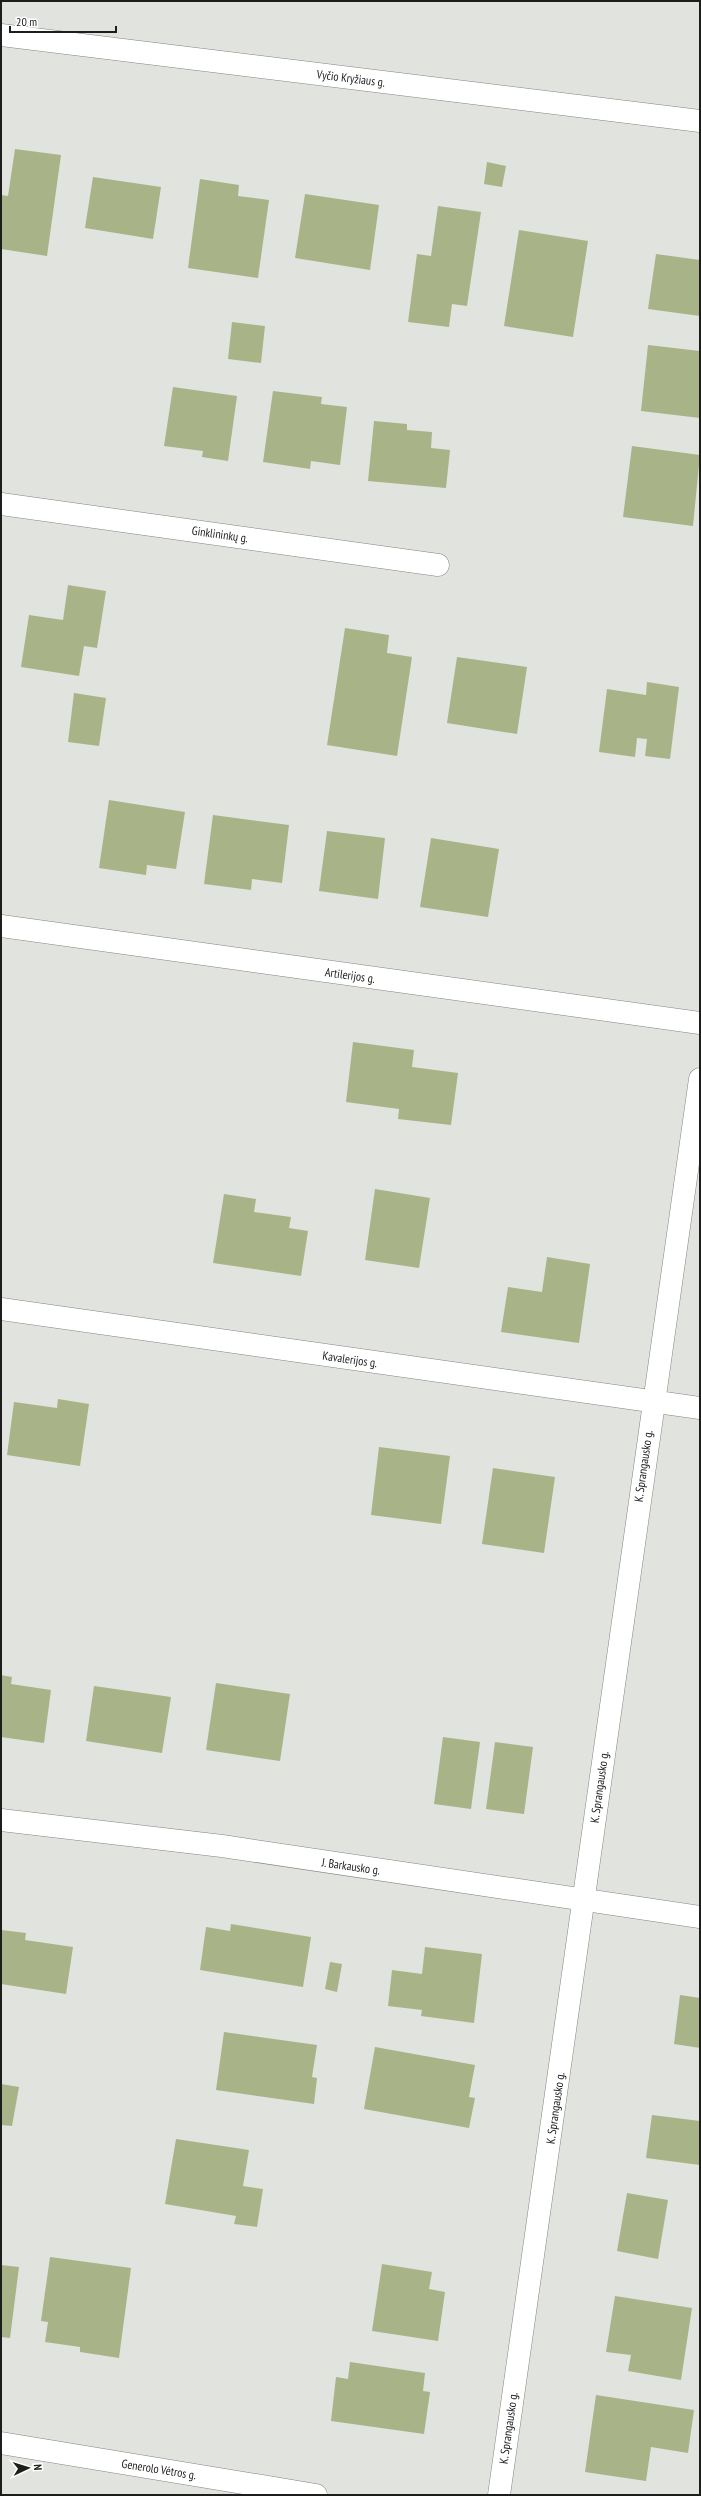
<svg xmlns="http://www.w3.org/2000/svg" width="701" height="2496" font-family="'PT Sans Narrow',sans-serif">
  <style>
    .building { fill: #a8b488 }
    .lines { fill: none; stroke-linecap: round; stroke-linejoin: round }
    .street-casing { stroke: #838580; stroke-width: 23 }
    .secondary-casing { stroke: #838580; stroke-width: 23 }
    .street { stroke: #fff; stroke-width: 22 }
    .secondary { stroke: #fff; stroke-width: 22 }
    .labels { text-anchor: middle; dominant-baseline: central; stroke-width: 4; stroke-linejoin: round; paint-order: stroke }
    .street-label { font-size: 12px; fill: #1d1d1c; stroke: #fff }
  </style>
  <rect width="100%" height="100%" fill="#e1e3de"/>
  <path class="building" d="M15 149 61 155 47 256 1 249V195L8 196Z
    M487 162 506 166 502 187 484 184Z
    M93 177 161 187 153 239 85 228Z
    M200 179 239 185 238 196 269 200 258 278 188 268Z
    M305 194 379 205 370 270 295 258Z
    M438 206 481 212 467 306 452 304 449 327 408 322 417 254 431 256Z
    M519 230 588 241 573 337 504 326Z
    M656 254 700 260V316L648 309Z
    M232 322 265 326 261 363 228 359Z
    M648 345 700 351V418L641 411Z
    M173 387 237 396 228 461 202 457 203 451 164 446Z
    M273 391 322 397 321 404 347 407 340 465 311 461 310 469 263 462Z
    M374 421 407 424V430L432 432 431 448 450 450 446 488 368 481Z
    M632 446 700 455 693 526 623 517Z
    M68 585 106 591 97 648 84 646 79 676 21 667 29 615 63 620Z
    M345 628 389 635 387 653 412 657 397 756 327 745Z
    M457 657 527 667 517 734 447 723Z
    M647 682 679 687 670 759 645 756 647 739 637 738 635 757 599 752 607 689 646 695Z
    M74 693 106 698 99 746 68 742Z
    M109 800 185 812 176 869 147 865 146 875 99 868Z
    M213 815 289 825 282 883 252 879 251 890 204 884Z
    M327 831 385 838 378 899 319 891Z
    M431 838 499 849 488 917 420 907Z
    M353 1042 414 1050 412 1067 458 1073 451 1125 398 1119 399 1109 346 1102Z
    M375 1189 430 1198 419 1268 365 1260Z
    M224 1194 256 1199 254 1212 291 1217 289 1228 308 1231 301 1276 213 1263Z
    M547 1257 590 1264 579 1343 501 1332 508 1287 542 1292Z
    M58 1399 89 1404 80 1466 7 1455 14 1402 57 1408Z
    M379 1447 450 1456 441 1524 371 1515Z
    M493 1468 555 1477 544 1553 482 1544Z
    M1 1675 12 1677 11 1684 51 1690 44 1743 1 1737Z
    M216 1683 290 1694 280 1761 206 1750Z
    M94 1686 171 1697 162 1753 86 1741Z
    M443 1737 480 1742 471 1809 434 1804Z
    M495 1742 533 1747 524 1814 486 1809Z
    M231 1924 311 1937 303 1987 200 1970 206 1927 230 1931Z
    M1 1930 26 1933 25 1940 73 1947 66 1994 1 1984Z
    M425 1947 482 1954 474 2023 421 2016 422 2010 388 2006 392 1970 422 1974Z
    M330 1962 342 1964 337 1992 325 1989Z
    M680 1995 700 1998V2048L674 2044Z
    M224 2032 317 2045 312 2077 317 2078 314 2104 216 2090Z
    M375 2047 475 2065 469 2097 475 2098 469 2128 364 2109Z
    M1 2084 19 2087 12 2126 1 2125Z
    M652 2115 700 2121V2165L646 2158Z
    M176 2139 249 2150 243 2186 263 2189 257 2227 234 2224 236 2216 165 2204Z
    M627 2193 668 2200 658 2259 617 2251Z
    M50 2257 131 2268 119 2358 80 2352V2347L45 2342 48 2322 41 2321Z
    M382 2264 432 2272 429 2289 445 2292 438 2341 372 2331Z
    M1 2265 19 2267 10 2338 1 2337Z
    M615 2296 692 2308 681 2380 628 2371 631 2355 606 2352Z
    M350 2362 425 2373 423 2391 430 2392 424 2434 331 2421 336 2377 348 2379Z
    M596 2395 694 2410 688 2453 651 2447 646 2481 585 2472Z"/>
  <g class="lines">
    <g class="street-casing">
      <path id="street" d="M1 504 438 565
        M1 926 700 1023
        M1 1309 700 1408
        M1 1820 222 1846 700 1917
        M1 2443 316 2495
        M499 2495C568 2023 629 1550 700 1079"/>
    </g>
    <g class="secondary-casing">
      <path id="secondary" d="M1 35 700 121"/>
    </g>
    <use href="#street" class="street"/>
    <use href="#secondary" class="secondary"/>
  </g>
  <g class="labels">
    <g class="street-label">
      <text transform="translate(351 78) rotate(7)">Vyčio Kryžiaus g.</text>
      <text transform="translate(220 534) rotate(8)">Ginklininkų g.</text>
      <text transform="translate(350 975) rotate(8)">Artilerijos g.</text>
      <text transform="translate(350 1359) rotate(8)">Kavalerijos g.</text>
      <text transform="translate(643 1466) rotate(-82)">K. Sprangausko g.</text>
      <text transform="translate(599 1787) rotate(-82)">K. Sprangausko g.</text>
      <text transform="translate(351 1866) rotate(8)">J. Barkausko g.</text>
      <text transform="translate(555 2108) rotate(-82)">K. Sprangausko g.</text>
      <text transform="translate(508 2428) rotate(-82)">K. Sprangausko g.</text>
      <text transform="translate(159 2469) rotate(9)">Generolo Vėtros g.</text>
    </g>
  </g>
  <rect width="701" height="2496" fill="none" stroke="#1d1d1c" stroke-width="4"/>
  <g transform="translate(28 2468) rotate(86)" stroke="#ffffff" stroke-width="3" paint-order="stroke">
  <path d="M0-3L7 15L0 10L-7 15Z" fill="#1d1d1c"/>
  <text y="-6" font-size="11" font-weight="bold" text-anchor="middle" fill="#1d1d1c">N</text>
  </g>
  <path d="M10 26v6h106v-6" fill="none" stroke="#1d1d1c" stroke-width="2"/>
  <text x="16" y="26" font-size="12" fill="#1d1d1c" stroke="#ffffff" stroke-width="3" paint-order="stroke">20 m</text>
</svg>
